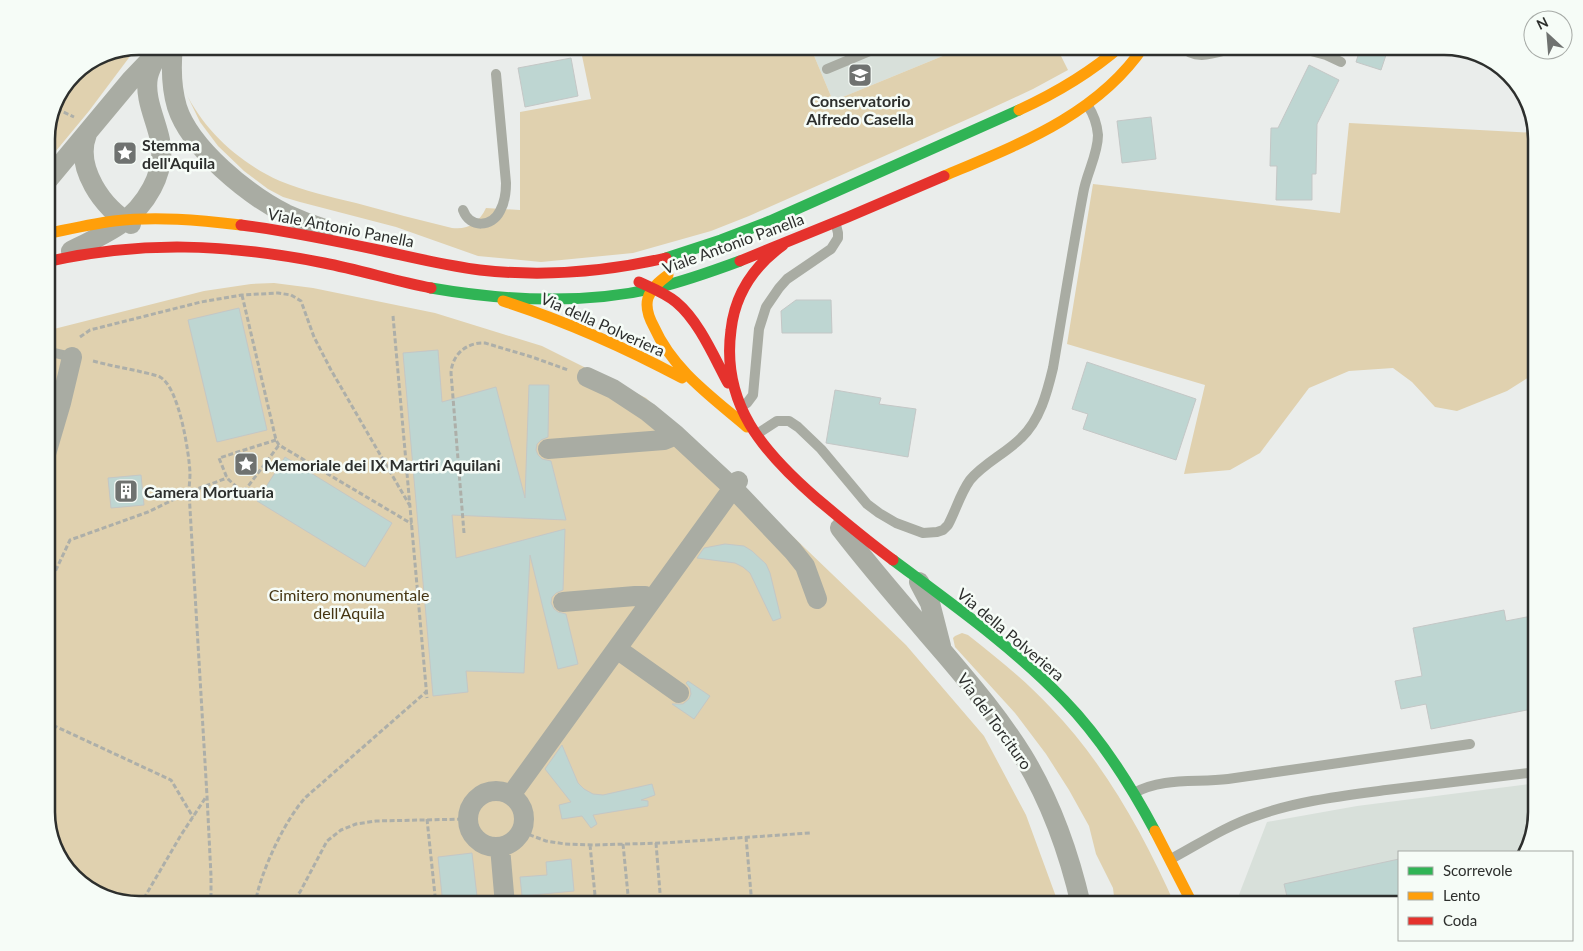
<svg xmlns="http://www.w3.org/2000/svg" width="1583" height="951" font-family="Lato,sans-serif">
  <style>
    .built { fill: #d8e0da }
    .green { fill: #e0d1af }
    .building { fill: #bed6d2; stroke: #c4c7c6 }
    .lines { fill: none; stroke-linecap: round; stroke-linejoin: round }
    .path { stroke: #adafa9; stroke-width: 3; stroke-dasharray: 5 2.5; stroke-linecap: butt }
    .lane { stroke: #a9aca3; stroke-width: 10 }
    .street { stroke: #a9aca3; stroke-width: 20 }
    .fast { stroke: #30b455; stroke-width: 11 }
    .slow { stroke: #ff9f0a; stroke-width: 11 }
    .jam { stroke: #e5322d; stroke-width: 11 }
    .labels { text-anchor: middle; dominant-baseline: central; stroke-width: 5; stroke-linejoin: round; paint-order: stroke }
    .poi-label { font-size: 16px; font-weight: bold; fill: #2d2f2d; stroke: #f6fcf7; text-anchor: start }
    .street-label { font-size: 16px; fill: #2d2f2d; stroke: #f6fcf7 }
    .park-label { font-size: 16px; fill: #453512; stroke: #f6fcf7 }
    .rim { fill: none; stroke: #2d2f2d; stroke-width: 2.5 }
  </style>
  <rect width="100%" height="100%" fill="#eaedeb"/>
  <path class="built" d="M810 46H967L833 101Z
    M1537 783V812L1526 852H1399V905H1235L1267 822 1357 806Z"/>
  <path class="green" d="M580 46H810L833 101 967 46H1056L1068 70 1033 89 977 115 749 216 711 231 633 253 541 262 478 256 396 227 300 202 283 197 268 189 244 171 218 146 200 122 185 91C204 131 240 163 280 181 304 191 331 197 356 203 388 212 420 220 452 228 468 230 479 223 486 208L520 210V112L591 99Z
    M137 47 89 111 46 163V133L74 73 104 53Z
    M1349 123 1537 133V372L1507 391 1457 411 1435 407 1412 382 1393 368 1349 371 1309 388 1260 453 1230 470 1184 474 1205 385 1067 344 1093 184 1340 213Z
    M274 283 313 288 435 313 542 346 646 398 719 463 782 526 906 645 984 736 1026 815 1059 905H139L92 892 59 859 46 818V331L204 291 251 284Z
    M962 633 968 635C997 658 1026 681 1051 708 1105 764 1144 835 1175 905H1115L1113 888 1096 854 1089 826 1069 790 1046 754 1015 713 955 647 953 638 955 636Z"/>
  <path class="building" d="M1361 46H1389L1381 70 1356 62Z
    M571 58 578 96 525 107 518 68Z
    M1309 65 1339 80 1317 124 1316 174H1312V200H1276L1277 166H1270L1271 128H1278Z
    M1151 117 1156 159 1122 163 1117 121Z
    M796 300H831L832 333H782L781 311Z
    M239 308 267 430 217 442 188 320Z
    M438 350 442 402 496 387 525 498 529 385H549L548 437 541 440 537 444 536 450 538 455 542 459 551 461 566 520 452 515 456 558 565 529 563 590 556 593 552 597 551 603 554 609 558 612 566 614 578 664 558 669 530 555 524 673 466 671 468 692 433 696 403 353Z
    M1087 362 1196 399 1176 460 1083 429 1088 414 1072 409Z
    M835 390 881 398 879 404 916 409 908 457 826 443Z
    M285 457 392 523 365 567 257 501Z
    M141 475 144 505 111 508 108 478Z
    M725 544 744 546 752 551 766 564 770 573 781 618 773 621 750 573 743 567 735 563 697 558 704 548Z
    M1504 610 1506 621 1537 615V708L1431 729 1426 704 1401 709 1395 681 1422 676 1413 628Z
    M688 681 710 696 694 719 672 704H683L689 699 691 694 690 688 686 683Z
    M562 745 578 783 584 789 593 794 603 795 652 784 655 795 641 800 648 801V806L593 815 597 824 591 828 582 816 562 819 559 805 571 802 545 769Z
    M472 853 478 905H443L438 857Z
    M571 859 574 891 522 896 520 877 547 875 546 862Z
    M1399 859V905H1289L1284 884Z"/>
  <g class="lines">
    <path class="path" d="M57 109 74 117
      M242 295 276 440 279 445 412 524
      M393 316 427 698
      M80 337 90 330 201 302 242 295 278 293 291 295 301 301 314 337 331 370 410 506
      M93 361C108 365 123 368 138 371 145 373 153 374 160 377 179 387 189 452 190 473 190 480 189 486 189 492L207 796 211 876V905
      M276 440 219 458 227 478 243 493 279 445
      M464 533 451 373C452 355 466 342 485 343L532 357 568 370
      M46 591 70 540 148 512 189 492 227 478
      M46 722 171 780 193 817
      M427 819 436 905
      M522 832 546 841 565 844 593 845 663 843 810 833
      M746 837 752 905
      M656 843 661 905
      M623 844 629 905
      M590 845 596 905
      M140 905 181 835 206 797
      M255 905C259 875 285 819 306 797L426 692
      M289 905 300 892 327 841 341 830 356 824 376 821 468 819"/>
    <path class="lane" d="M1151 46C1159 50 1166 50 1174 46
      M1181 46C1198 65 1224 48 1245 46
      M1292 46 1326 55 1341 62
      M827 69 882 46
      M463 210C470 229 492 227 500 211 505 202 506 192 506 183L496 74
      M46 351 72 357
      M743 405 747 403 753 395 759 329 766 307 779 288 787 279 831 249 838 238V233L836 225
      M757 434 777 421H789L798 427 821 449 867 504 879 513 896 523 923 533 937 532 943 530 948 525C956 510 960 494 970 480 984 463 1005 454 1021 438 1040 420 1047 393 1053 368 1063 310 1072 252 1083 194 1086 174 1098 155 1098 135 1097 124 1094 115 1088 106
      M1134 793C1163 777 1196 783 1228 779 1309 768 1389 755 1470 744
      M1171 859C1199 844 1226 826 1256 816 1297 801 1342 796 1386 790 1436 784 1487 778 1537 772"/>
    <path class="street" d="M173 46C171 66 171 87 177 107 190 148 248 195 286 214 299 220 312 225 325 229
      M87 134C74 167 103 209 131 224
      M46 182 131 80 153 57
      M71 251C87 243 104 235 119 225 145 207 167 173 160 140 156 120 144 98 148 77 150 67 156 58 160 49
      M587 377 613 389 648 412 676 435 733 488 793 551 805 566 817 599
      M548 449 664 440 676 435
      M46 454 61 403 72 357
      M840 528C873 571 909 612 945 654 973 687 1000 719 1023 756 1051 802 1069 853 1081 905
      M919 582 930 603 941 646
      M563 602 635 596H645L652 600
      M617 649 679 693
      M468 819a28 28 0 1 1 56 0a28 28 0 1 1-56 0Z
      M511 795 738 481
      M500 847 505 905"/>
    <path class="fast" d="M666 258 721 240 770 221 1019 110
      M431 288C506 301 582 305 656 288 685 281 713 271 740 261
      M893 560C952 604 1013 647 1064 700 1101 738 1130 784 1155 831"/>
    <path class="slow" d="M1019 110C1056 93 1090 73 1121 46
      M944 176C1017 145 1098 115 1144 46
      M46 234C69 229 91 224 114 221 156 216 199 220 241 225
      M668 275C660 281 651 288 648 298 645 308 649 318 654 327 673 370 712 397 747 427
      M503 301C565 321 624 347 682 378
      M1155 831 1193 905"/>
    <path class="jam" d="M241 225C289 231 336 241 383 251 415 258 448 266 480 270 542 277 605 272 666 258
      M783 245C754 266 735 294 731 330 721 404 763 452 816 498 841 519 866 540 893 560
      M740 261 848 217 944 176
      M46 262C142 240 228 244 324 263 360 270 395 281 431 288
      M639 282C652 288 665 293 676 302 699 321 714 357 728 383"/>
  </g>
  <defs>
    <g id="university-square" transform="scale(1.25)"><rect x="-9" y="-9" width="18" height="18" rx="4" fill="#6f7270" stroke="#f6fcf7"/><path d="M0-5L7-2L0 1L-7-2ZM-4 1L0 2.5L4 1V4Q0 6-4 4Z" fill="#fff"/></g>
    <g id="sight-square" transform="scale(1.25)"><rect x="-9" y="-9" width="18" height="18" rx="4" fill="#6f7270" stroke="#f6fcf7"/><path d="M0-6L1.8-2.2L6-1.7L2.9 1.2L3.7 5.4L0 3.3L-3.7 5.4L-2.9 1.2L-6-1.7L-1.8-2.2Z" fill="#fff"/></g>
    <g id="building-square" transform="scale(1.25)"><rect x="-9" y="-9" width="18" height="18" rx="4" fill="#6f7270" stroke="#f6fcf7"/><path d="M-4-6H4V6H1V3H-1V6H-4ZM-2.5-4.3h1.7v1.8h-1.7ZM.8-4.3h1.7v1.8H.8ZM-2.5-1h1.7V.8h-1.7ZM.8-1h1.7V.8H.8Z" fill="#fff"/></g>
  </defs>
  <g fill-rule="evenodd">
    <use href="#university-square" x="860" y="75"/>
    <use href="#sight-square" x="125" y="153"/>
    <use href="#sight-square" x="246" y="464"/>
    <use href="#building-square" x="126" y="491"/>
  </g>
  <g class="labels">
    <g class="poi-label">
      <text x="860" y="100" text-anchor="middle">Conservatorio<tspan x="860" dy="18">Alfredo Casella</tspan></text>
      <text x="142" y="144">Stemma<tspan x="142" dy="18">dell'Aquila</tspan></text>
      <text x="264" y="464">Memoriale dei IX Martiri Aquilani</text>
      <text x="144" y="491">Camera Mortuaria</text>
    </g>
    <g class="street-label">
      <text transform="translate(341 227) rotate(11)">Viale Antonio Panella</text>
      <text transform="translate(733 243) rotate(-20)">Viale Antonio Panella</text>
      <text transform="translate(603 324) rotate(24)">Via della Polveriera</text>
      <text transform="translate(1011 634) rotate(40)">Via della Polveriera</text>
      <text transform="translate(995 721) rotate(54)">Via del Torcituro</text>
    </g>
    <g class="park-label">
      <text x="349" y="594">Cimitero monumentale<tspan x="349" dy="18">dell'Aquila</tspan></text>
    </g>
  </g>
  <path d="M0 0H1583V951H0ZM139 55H1444A84 84 0 0 1 1528 139V812A84 84 0 0 1 1444 896H139A84 84 0 0 1 55 812V139A84 84 0 0 1 139 55Z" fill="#f6fcf7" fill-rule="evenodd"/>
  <path class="rim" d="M139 55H1444A84 84 0 0 1 1528 139V812A84 84 0 0 1 1444 896H139A84 84 0 0 1 55 812V139A84 84 0 0 1 139 55Z"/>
  <rect x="1398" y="851" width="175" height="90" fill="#f6fcf7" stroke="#a6aaa6"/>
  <rect x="1408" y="867" width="25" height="8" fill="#30b455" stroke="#a6aaa6"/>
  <text x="1443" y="876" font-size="15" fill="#2d2f2d">Scorrevole</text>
  <rect x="1408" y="892" width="25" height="8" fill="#ff9f0a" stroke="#a6aaa6"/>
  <text x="1443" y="901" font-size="15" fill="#2d2f2d">Lento</text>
  <rect x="1408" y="917" width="25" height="8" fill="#e5322d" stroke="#a6aaa6"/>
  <text x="1443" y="926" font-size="15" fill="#2d2f2d">Coda</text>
  <g transform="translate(1548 35) rotate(334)"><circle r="24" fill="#f6fcf7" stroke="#a6aaa6"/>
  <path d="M0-4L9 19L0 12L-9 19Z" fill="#6f7270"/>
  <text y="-8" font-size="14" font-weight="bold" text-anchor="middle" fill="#2d2f2d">N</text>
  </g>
</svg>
